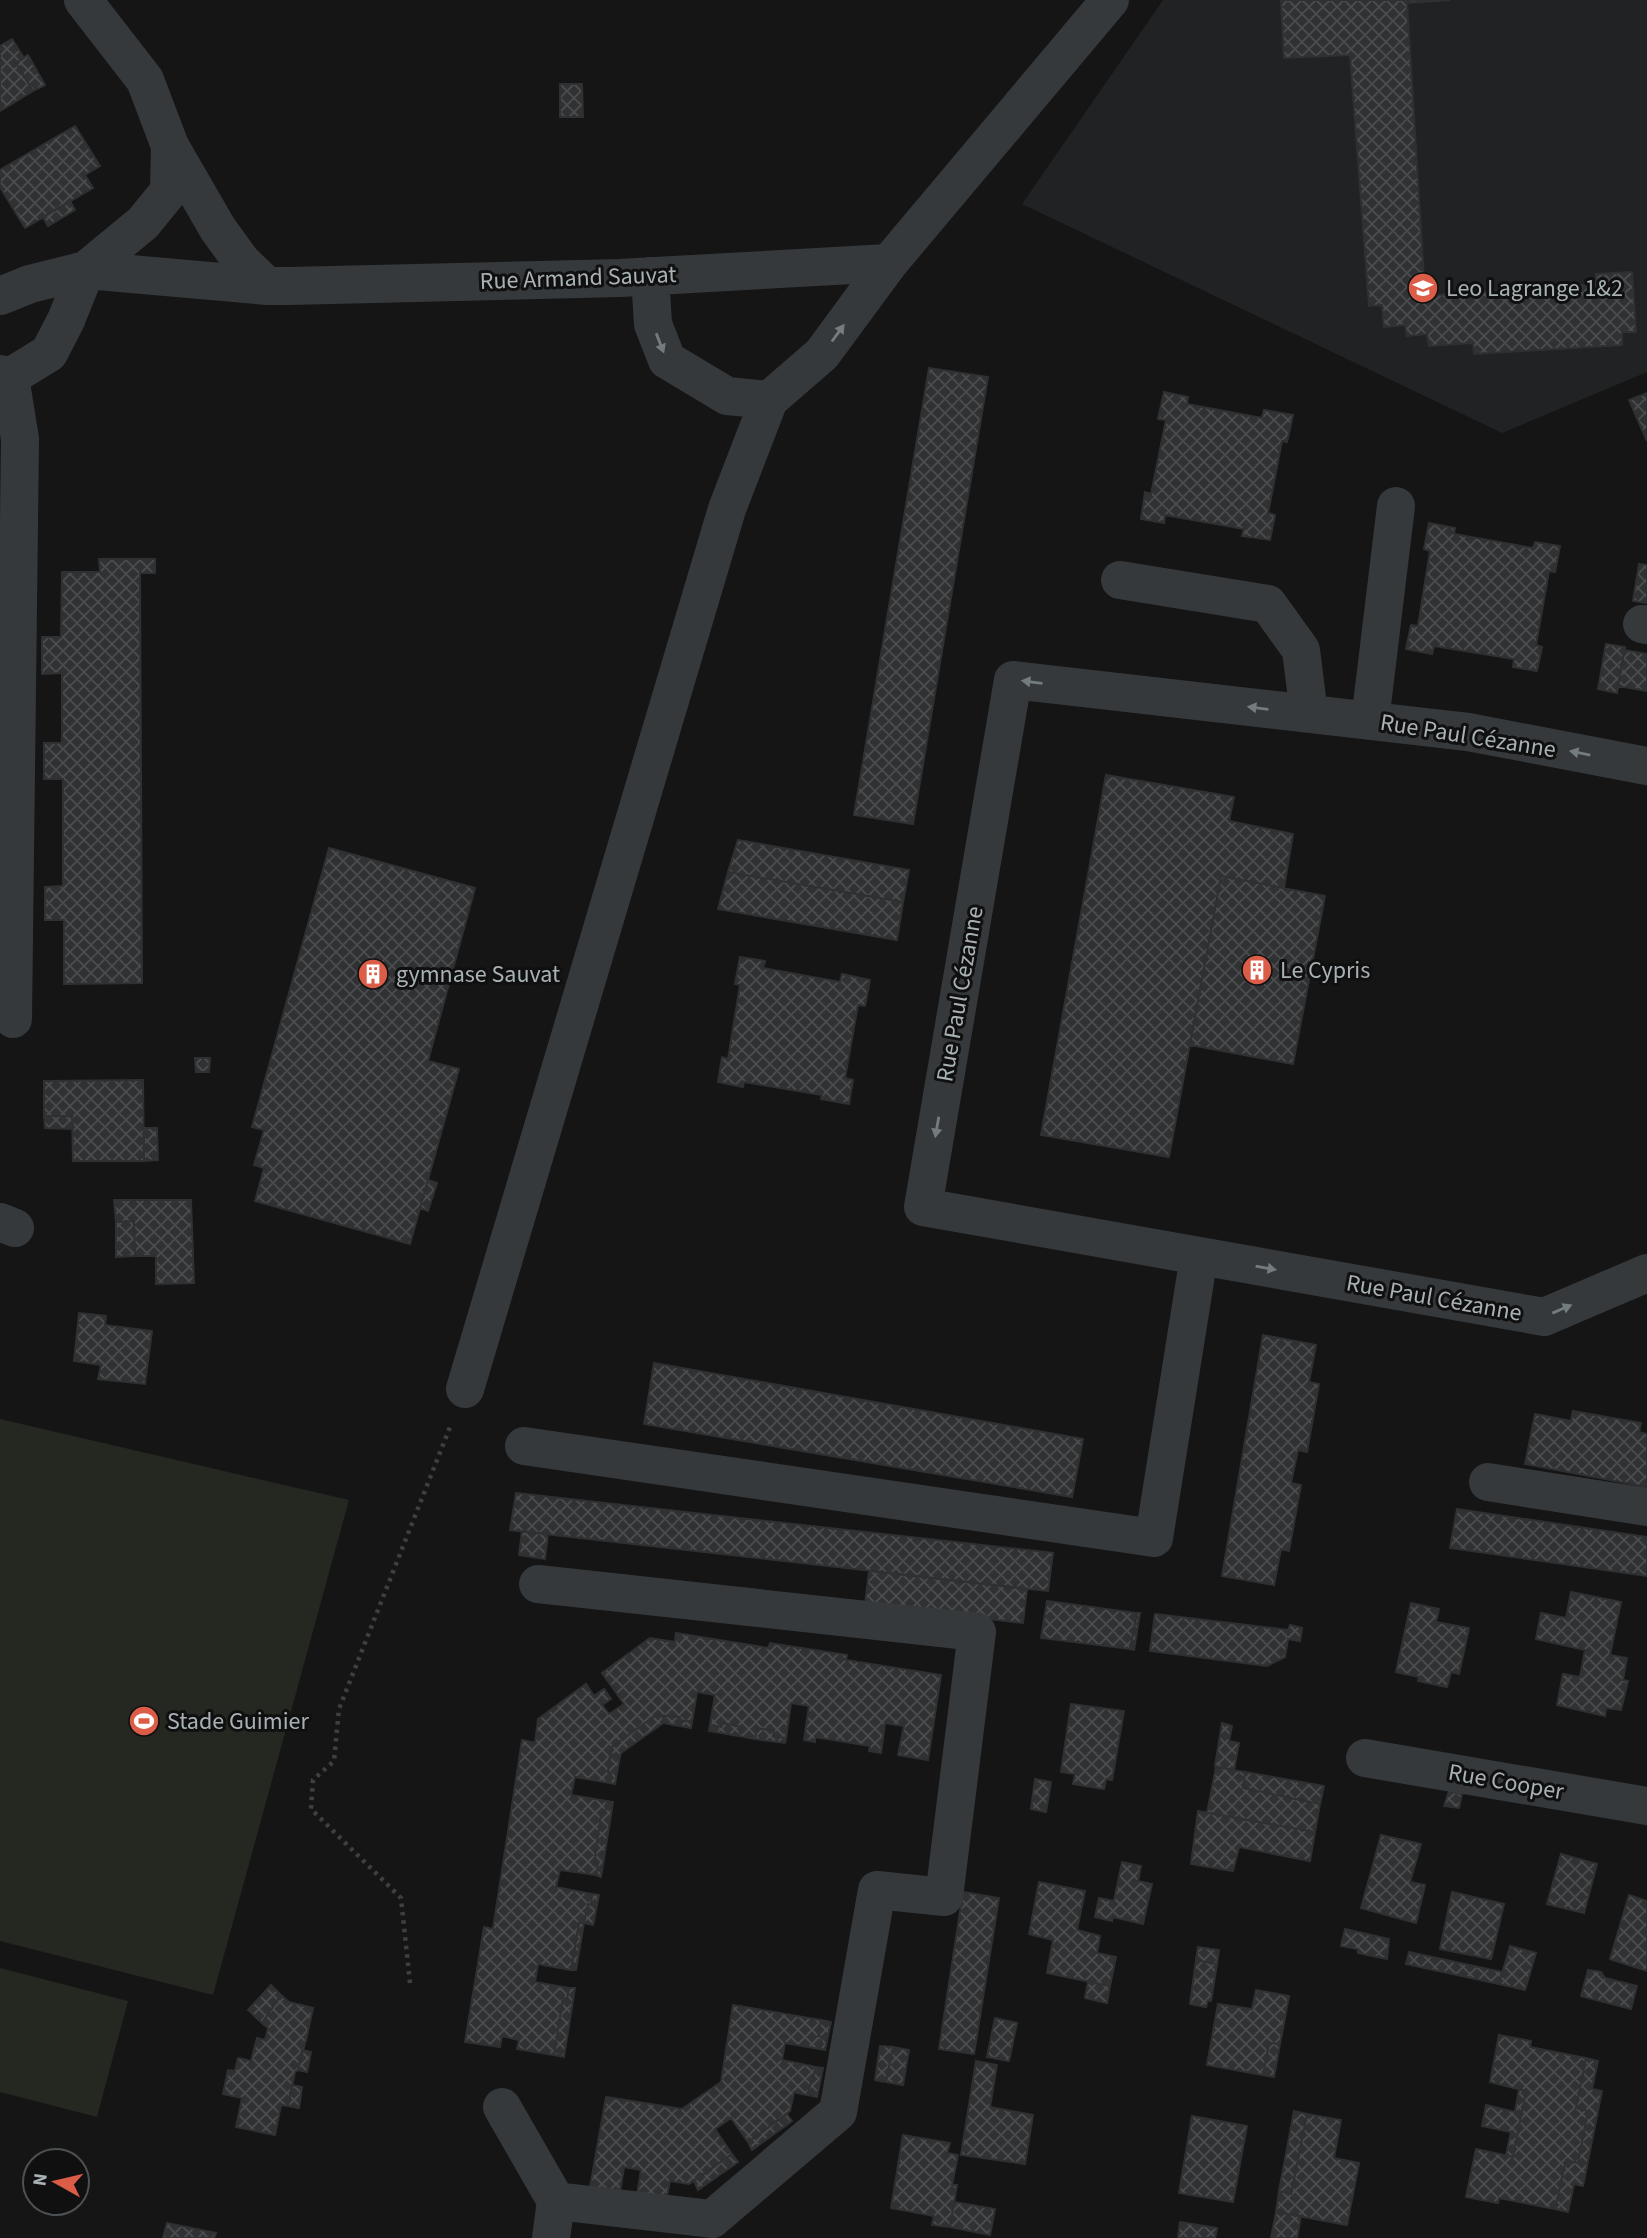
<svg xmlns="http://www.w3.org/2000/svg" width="1647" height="2238" font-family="'Source Sans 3',sans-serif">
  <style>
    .built { fill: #212223 }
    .green { fill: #242821 }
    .building { fill: url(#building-cross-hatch); stroke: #2f3032; stroke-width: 2 }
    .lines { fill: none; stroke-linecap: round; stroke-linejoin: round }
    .path { stroke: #3c4041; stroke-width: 4.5; stroke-dasharray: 3.5 5; stroke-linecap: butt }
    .minor { stroke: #36393b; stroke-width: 38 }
    .oneway { fill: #757c7e }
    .labels { text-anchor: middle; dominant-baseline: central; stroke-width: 6; stroke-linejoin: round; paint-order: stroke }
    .street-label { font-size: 24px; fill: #a8b2b5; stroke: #101011 }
    .poi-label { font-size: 24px; fill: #a8b2b5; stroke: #101011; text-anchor: start }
  </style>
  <defs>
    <pattern id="building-cross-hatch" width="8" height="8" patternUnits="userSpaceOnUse" patternTransform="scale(1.75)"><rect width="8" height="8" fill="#303132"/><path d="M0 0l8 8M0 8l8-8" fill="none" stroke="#4b4c4d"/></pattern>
  </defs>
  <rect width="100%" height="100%" fill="#151516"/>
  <path class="built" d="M1163 0H1647V372L1502 433 1022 204Z"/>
  <path class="green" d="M0 1419 349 1500 213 1995 0 1941Z
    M0 1968 128 2001 97 2117 0 2092Z"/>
  <path class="building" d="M1281 0H1450L1407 3 1425 296 1596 284V274L1632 272 1636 332H1622V345L1474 354 1473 343 1429 346 1427 334 1407 336 1405 325 1384 327 1382 305 1369 306 1350 55 1284 58Z
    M12 39 24 58 16 63 33 91 0 111V46Z
    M28 55 45 85 33 91 16 63Z
    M560 84H582L583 117H560Z
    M75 126 100 166 85 175 93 188 25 228 0 187V170Z
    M70 201 75 210 48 226 43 217Z
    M929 368 988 377 913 824 854 815Z
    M1164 392 1188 397 1187 404 1262 418 1264 410 1293 415 1287 442 1282 441 1268 513 1275 515 1270 540 1242 536 1244 529 1165 515 1164 523 1141 519 1145 492 1151 494 1166 420 1158 419Z
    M1647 393V441L1629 400Z
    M1429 523 1455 528 1454 534 1533 548 1535 542 1560 546 1555 572 1549 571 1536 645 1542 647 1537 671 1513 667 1514 659 1434 646 1432 654 1406 649 1411 625 1418 626 1430 551 1424 549Z
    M99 559H155V573H140L142 983 64 984V920H45V887L63 886V779H44V743H62V673L42 674V637H61L62 572H100Z
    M1639 564 1647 565V603L1633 601Z
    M1606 644 1625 647 1617 693 1598 689Z
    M1624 650 1647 654V691L1618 686Z
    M1106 775 1234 797 1229 821 1293 834 1284 888 1221 876 1169 1157 1041 1135Z
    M738 840 909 870 903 902 728 872Z
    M329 848 475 888 428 1061 459 1069 410 1244 255 1201 264 1168 254 1165 264 1130 252 1127Z
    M728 872 903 902 897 940 718 909Z
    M1221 876 1325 896 1293 1064 1190 1045Z
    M740 957 765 961 763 968 840 982 842 974 870 980 865 1006 858 1005 845 1078 853 1080 849 1104 821 1099 822 1095 744 1082 743 1087 718 1082 722 1057 728 1059 740 985 735 984Z
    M195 1058H210L209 1072H196Z
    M143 1080 144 1161H73L72 1116H44V1081Z
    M44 1116H72L73 1129 45 1128Z
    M144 1128H157L158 1160 144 1161Z
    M428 1180 437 1183 428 1211 420 1208Z
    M114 1200H191L194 1283 156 1284V1256H135L134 1221 116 1222Z
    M134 1221 135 1256 116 1257V1222Z
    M79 1313 106 1316 105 1325 152 1331 145 1384 98 1379 101 1365 74 1361Z
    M1263 1335 1316 1345 1309 1382 1319 1384 1307 1452 1298 1450 1291 1483 1301 1485 1289 1551 1281 1549 1274 1585 1222 1576Z
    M654 1363 1083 1439 1072 1497 644 1424Z
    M1573 1411 1641 1423 1639 1432 1647 1434V1487L1525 1464 1535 1414 1571 1421Z
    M516 1493 1053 1553 1048 1591 510 1530Z
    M1457 1509 1647 1537V1576L1450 1548Z
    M522 1531 548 1534 545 1559 519 1555Z
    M869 1571 1027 1589 1023 1623 865 1604Z
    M1571 1592 1621 1602 1610 1655 1627 1658 1623 1680 1628 1681 1621 1710 1606 1708 1605 1716 1557 1705 1563 1674 1580 1677 1585 1650 1536 1639 1541 1613 1566 1618Z
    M1047 1601 1137 1613 1130 1649 1041 1638Z
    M1411 1603 1439 1609 1436 1622 1469 1628 1459 1674 1451 1672 1447 1687 1418 1681 1419 1677 1396 1672Z
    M1137 1613H1140L1134 1650 1130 1649Z
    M1155 1614 1288 1630 1290 1625 1302 1628 1300 1641 1288 1639 1285 1657 1267 1666 1150 1651Z
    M676 1633 768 1648 770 1643 847 1655 846 1660 941 1675 928 1760 898 1755 904 1726 885 1723 881 1753 869 1751 870 1746 815 1737V1742L804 1740 809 1706 791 1703 786 1738 773 1736 774 1731 757 1728 755 1739 739 1736 741 1727 723 1723 721 1727 710 1725 715 1695 697 1692 692 1722 679 1720 680 1717 656 1715 612 1747 608 1772 611 1773 610 1783 575 1777 571 1795 607 1801 605 1813 602 1812 601 1815 594 1863 598 1864 596 1875 560 1870 556 1887 592 1894 591 1905 588 1904 584 1923H579L571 1970 538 1964 535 1982 569 1988 567 1999 563 1998 554 2055 517 2049 519 2040 502 2036 500 2047 465 2042 484 1927 493 1929 522 1740 535 1743 538 1719 586 1684 594 1696 604 1689 611 1699 602 1705 609 1714 624 1704 602 1673 650 1638 675 1642Z
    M1071 1704 1124 1711 1112 1780 1106 1779 1104 1789 1073 1784 1075 1774 1061 1772Z
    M656 1715 663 1716V1723L621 1753 620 1756 610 1754 612 1747Z
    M663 1716 680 1717 679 1720 692 1722 691 1728 663 1723Z
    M723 1723 741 1727 739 1736 709 1731 710 1725 721 1727Z
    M1222 1723 1232 1726 1229 1741 1239 1743 1234 1770 1215 1766Z
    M757 1728 774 1731 773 1736 786 1738 785 1743 755 1739Z
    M610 1754 620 1756 615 1784 610 1783 611 1773 608 1772Z
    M1216 1767 1245 1772 1243 1788 1320 1804 1315 1832 1207 1813Z
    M1245 1772 1324 1786 1320 1804 1243 1788Z
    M1035 1779 1051 1782 1046 1812 1031 1809Z
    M1449 1791 1462 1794 1459 1808 1444 1806Z
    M607 1801 613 1802 601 1877 596 1875 598 1864 594 1863 601 1815 602 1812 605 1813Z
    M1198 1811 1315 1832 1310 1861 1239 1847 1233 1871 1191 1864Z
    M1381 1835 1421 1844 1410 1882 1425 1885 1416 1923 1361 1908Z
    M1561 1854 1597 1864 1584 1913 1547 1904Z
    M1122 1862 1141 1866 1138 1881 1152 1884 1143 1924 1113 1917 1112 1921 1095 1917 1099 1898 1114 1901Z
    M1039 1882 1085 1891 1077 1930 1100 1936 1097 1953 1116 1957 1110 1986 1047 1973 1053 1940 1029 1934Z
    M963 1892 999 1898 974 2054 939 2049Z
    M1452 1892 1504 1904 1491 1959 1440 1949Z
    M592 1894 599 1895 593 1925 584 1923 588 1904 591 1905Z
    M1629 1895 1647 1901V1971L1610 1959Z
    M579 1923H584L576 1970H571Z
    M1345 1929 1389 1939 1387 1959 1358 1953V1949L1341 1946Z
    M1510 1946 1536 1953 1525 1990 1499 1984Z
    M1198 1947 1219 1950 1217 1964 1196 1960Z
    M1409 1952 1502 1972 1499 1984 1406 1964Z
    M1196 1960 1217 1964 1211 2001 1208 2000 1206 2007 1190 2004Z
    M1588 1970 1601 1972 1605 1978 1637 1986 1631 2009 1581 1996Z
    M1088 1982 1110 1986 1107 2003 1085 1998Z
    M271 1985 281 1995 262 2023 248 2010Z
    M569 1988H575L564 2057 554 2055 563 1998 567 1999Z
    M1256 1990 1289 1996 1280 2044 1269 2043 1263 2075 1207 2065 1218 2004 1252 2009Z
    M281 1995 289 2002 313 2008 307 2036 298 2070 295 2072 288 2106 281 2105 275 2135 236 2127 242 2098 223 2094 228 2070 235 2071 238 2058 251 2061 257 2038 265 2040 268 2028 262 2023Z
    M733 2005 821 2020 818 2036 822 2037 820 2049 785 2043 782 2060 816 2067 807 2095 794 2092 790 2111 748 2142 731 2118 715 2129 732 2154 689 2184 670 2181 665 2206 636 2201 641 2170 624 2167 619 2198 589 2193 606 2097 682 2109 721 2082Z
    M995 2018 1017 2023 1009 2061 987 2057Z
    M821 2020 831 2022 825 2050 820 2049 822 2037 818 2036Z
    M1499 2035 1531 2041 1530 2047 1586 2058 1576 2108 1588 2111 1578 2163 1566 2160 1555 2209 1499 2198 1498 2203 1466 2197 1476 2149 1513 2157 1526 2091 1490 2082Z
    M1269 2043 1280 2044 1274 2077 1263 2075Z
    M880 2046 893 2047 886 2082 875 2080Z
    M893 2047 909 2050 903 2085 886 2082Z
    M302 2050 311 2052 307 2072 298 2070Z
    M1586 2058 1598 2061 1592 2089 1602 2091 1583 2186 1574 2184 1568 2212 1555 2209 1566 2160 1578 2163 1588 2111 1576 2108Z
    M976 2061 997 2065 990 2107 1033 2115 1025 2164 961 2155Z
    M816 2067 823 2068 817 2097 807 2095Z
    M292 2085 302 2087 299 2108 288 2106Z
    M1519 2089 1526 2091 1513 2157 1506 2155 1511 2132 1482 2126 1486 2105 1515 2112Z
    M1294 2111 1307 2114 1291 2194 1279 2191Z
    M787 2114 792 2121 752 2150 748 2142Z
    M1307 2114 1341 2120 1334 2158 1359 2163 1347 2225 1276 2212 1279 2191 1291 2194Z
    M1192 2116 1247 2126 1233 2202 1179 2193Z
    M903 2135 950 2143 947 2153 958 2155 952 2185H957L950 2227 932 2225 934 2216 891 2208Z
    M732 2154 738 2162 698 2190 694 2181Z
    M954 2202 995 2209 990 2235 950 2227Z
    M1276 2212 1301 2216 1297 2238H1271Z
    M1180 2222 1217 2228 1215 2238H1178Z
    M167 2223 216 2233 214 2238H163Z"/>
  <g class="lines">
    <path class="path" d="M410 1983 401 1898 311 1809 313 1780 334 1761 339 1709 450 1427"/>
    <path class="minor" d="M83 0 145 80 170 146 218 229 242 262 267 286
      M650 276 653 324 667 360 727 396 769 400 822 354 889 263
      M0 296 30 284 86 270 143 223 169 191 170 146
      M0 374 10 377 49 353 66 320 86 270 267 286H289L620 278 889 263 1110 0
      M10 377 20 439 13 1019
      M1120 580 1268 604 1301 650 1309 714
      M1642 624 1647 625
      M1370 721 1396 506
      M1647 766 1468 732 1013 680 923 1207 1544 1317 1647 1273
      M0 1222 15 1228
      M465 1389 727 509 769 400
      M524 1446 1154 1538 1199 1256
      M1488 1482 1647 1507
      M538 1584 977 1632 944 1897 877 1890 838 2112 712 2219 556 2201 551 2238
      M1365 1758 1647 1806
      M502 2107 556 2201"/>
  </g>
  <defs><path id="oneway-solid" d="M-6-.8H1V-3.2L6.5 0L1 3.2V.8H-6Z" transform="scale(1.75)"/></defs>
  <g class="oneway">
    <use href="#oneway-solid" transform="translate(838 333) rotate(-54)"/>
    <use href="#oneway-solid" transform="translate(660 343) rotate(69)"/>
    <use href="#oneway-solid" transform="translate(1032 682) rotate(-173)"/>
    <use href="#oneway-solid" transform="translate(1258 708) rotate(-173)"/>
    <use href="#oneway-solid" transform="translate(1580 753) rotate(-169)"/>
    <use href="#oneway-solid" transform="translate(937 1127) rotate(100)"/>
    <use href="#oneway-solid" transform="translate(1266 1268) rotate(10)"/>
    <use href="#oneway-solid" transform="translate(1562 1309) rotate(-23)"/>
  </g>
  <defs>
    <g id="university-disc" transform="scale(1.575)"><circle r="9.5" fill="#dc5d47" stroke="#101011"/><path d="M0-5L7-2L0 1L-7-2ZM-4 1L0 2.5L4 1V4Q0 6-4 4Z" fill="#fff"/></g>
    <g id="building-disc" transform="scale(1.575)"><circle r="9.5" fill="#dc5d47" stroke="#101011"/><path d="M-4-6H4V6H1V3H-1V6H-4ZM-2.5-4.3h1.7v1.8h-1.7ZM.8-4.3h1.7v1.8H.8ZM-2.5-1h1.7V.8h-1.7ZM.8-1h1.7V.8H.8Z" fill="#fff"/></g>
    <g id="stadium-disc" transform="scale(1.575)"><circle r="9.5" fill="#dc5d47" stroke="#101011"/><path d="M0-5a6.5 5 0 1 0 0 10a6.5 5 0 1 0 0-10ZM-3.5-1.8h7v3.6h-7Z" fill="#fff"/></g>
  </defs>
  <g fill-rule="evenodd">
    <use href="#university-disc" x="1423" y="288"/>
    <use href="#building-disc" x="1257" y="970"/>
    <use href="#building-disc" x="373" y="974"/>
    <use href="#stadium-disc" x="144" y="1721"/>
  </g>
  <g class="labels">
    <g class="street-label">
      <text transform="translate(578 278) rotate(-2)">Rue Armand Sauvat</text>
      <text transform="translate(1468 736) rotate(9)">Rue Paul Cézanne</text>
      <text transform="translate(960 994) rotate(-80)">Rue Paul Cézanne</text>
      <text transform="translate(1434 1298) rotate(10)">Rue Paul Cézanne</text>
      <text transform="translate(1506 1782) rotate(10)">Rue Cooper</text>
    </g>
    <g class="poi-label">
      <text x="1446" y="288">Leo Lagrange 1&amp;2</text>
      <text x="1280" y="970">Le Cypris</text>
      <text x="396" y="974">gymnase Sauvat</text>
      <text x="167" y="1721">Stade Guimier</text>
    </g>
  </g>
  <g transform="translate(56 2182) rotate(278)"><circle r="33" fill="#101011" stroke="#4d5153" stroke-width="2"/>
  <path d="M0-5L12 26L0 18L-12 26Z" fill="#dc5d47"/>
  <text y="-10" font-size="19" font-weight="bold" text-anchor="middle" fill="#a8b2b5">N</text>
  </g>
</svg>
